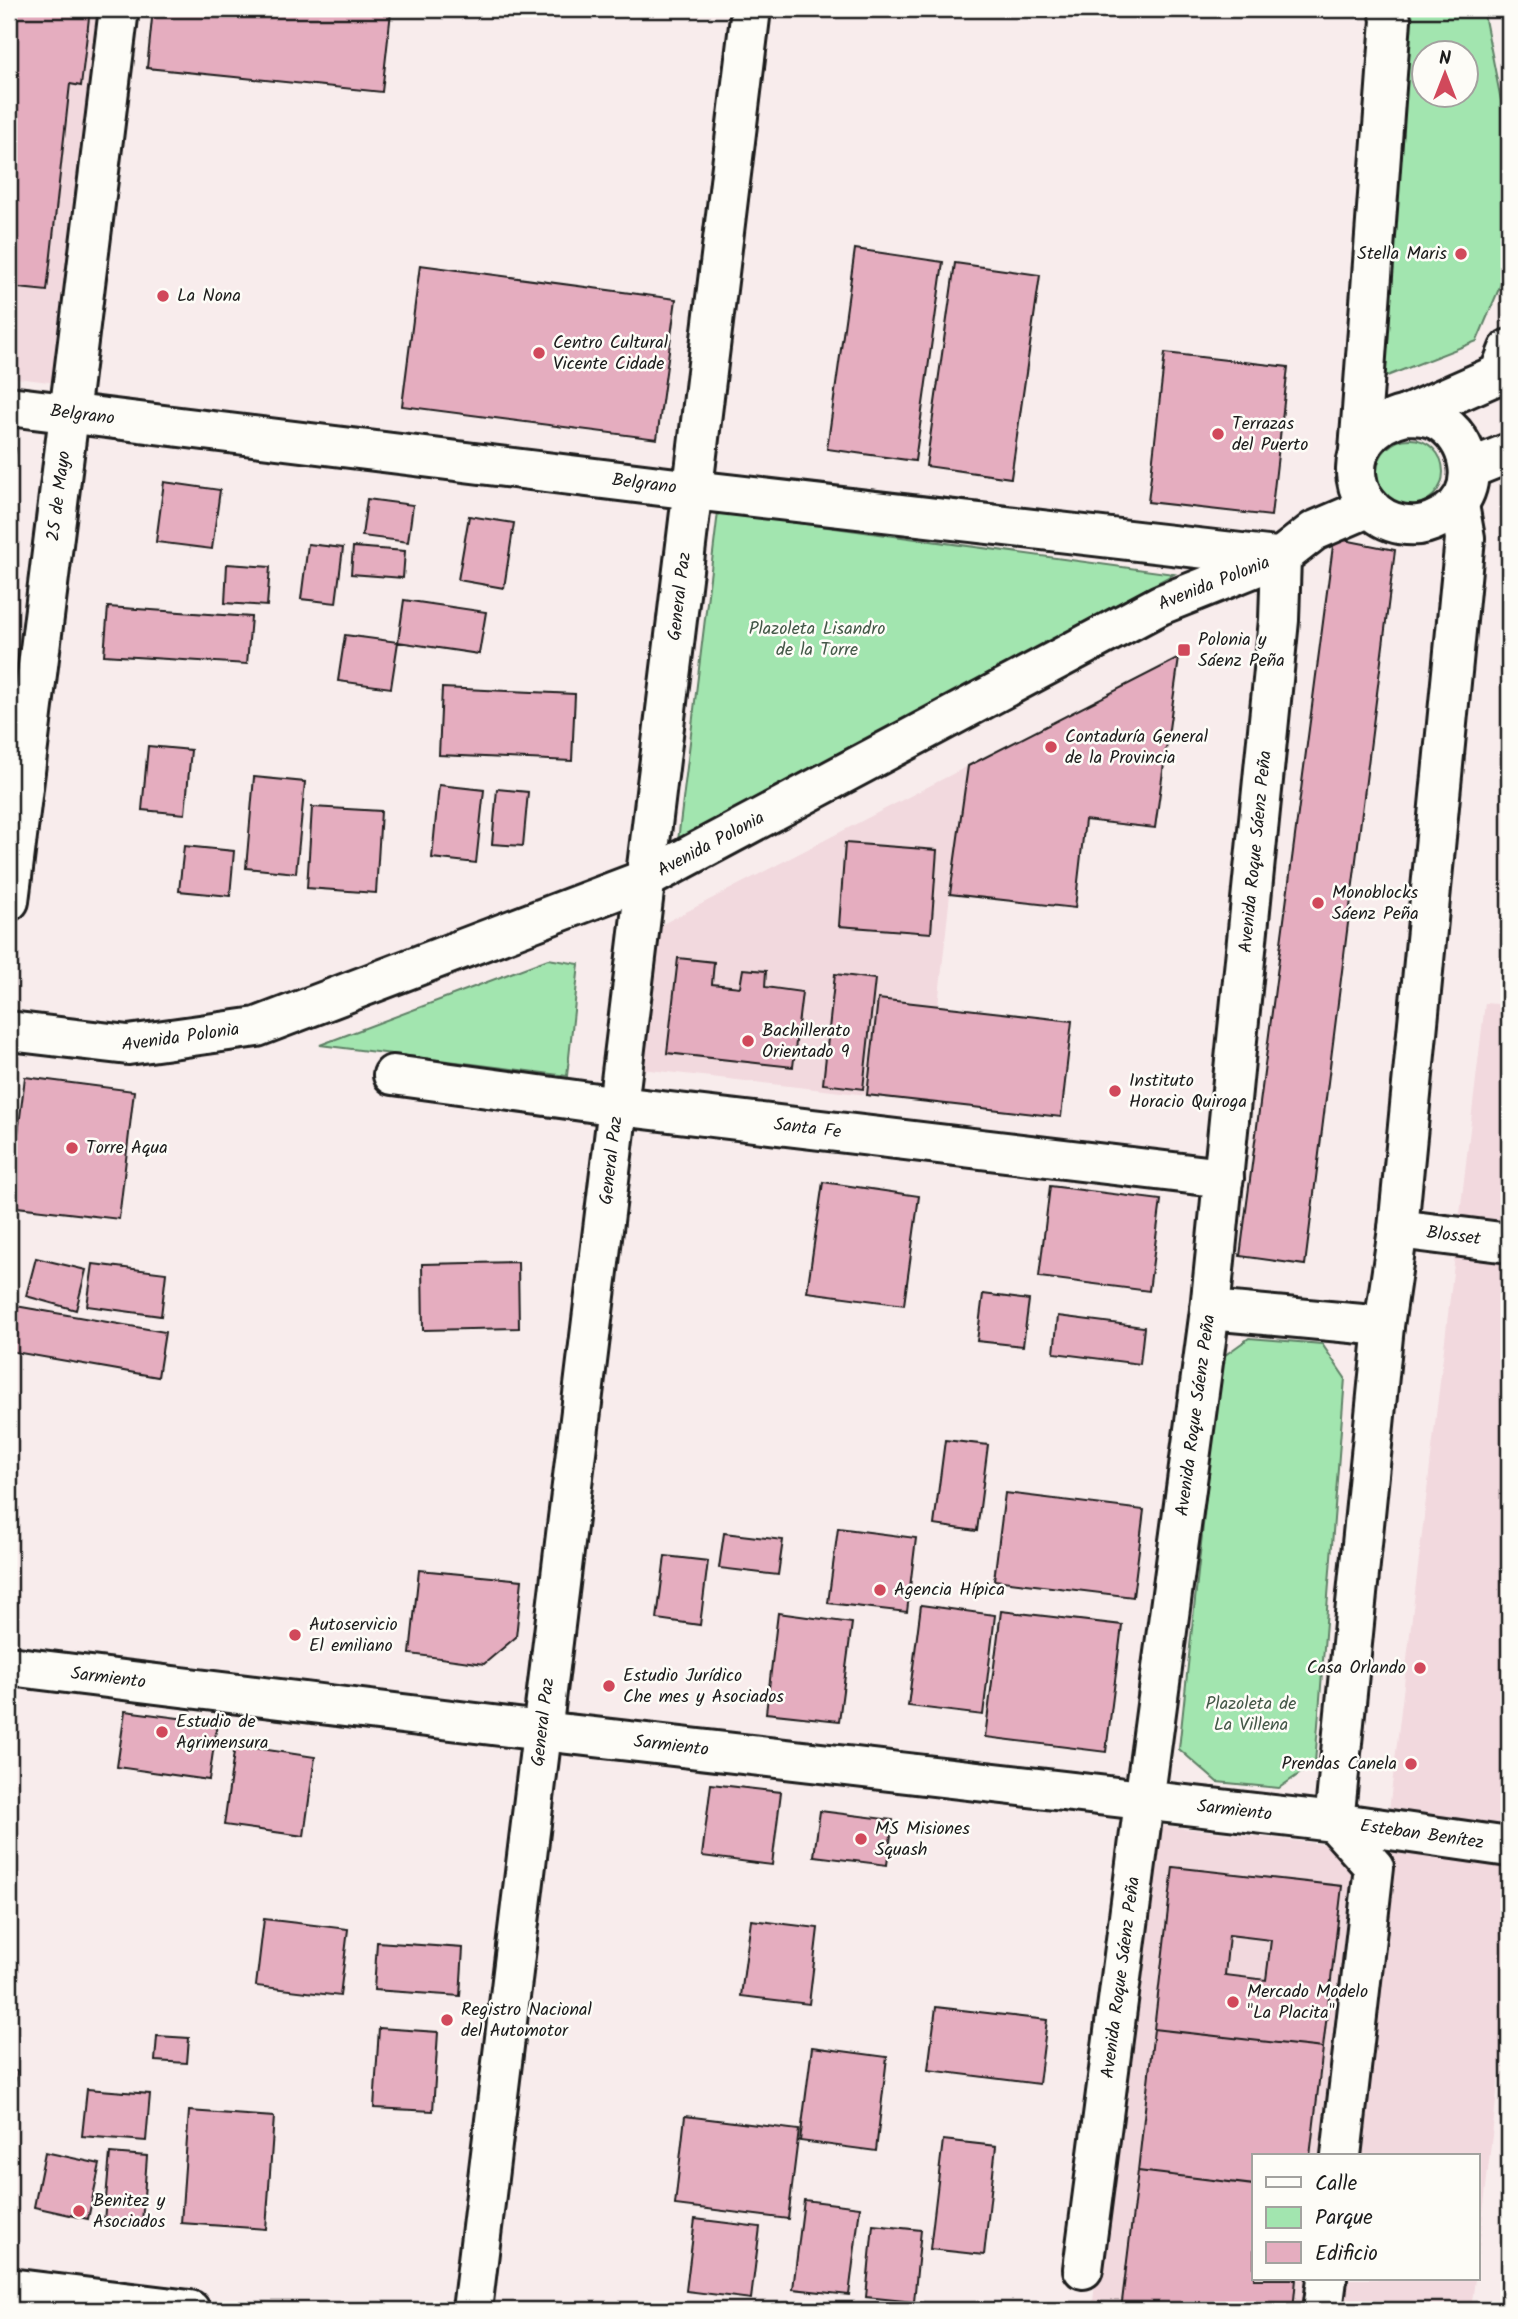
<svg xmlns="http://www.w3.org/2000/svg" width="1518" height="2319" font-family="Kalam,sans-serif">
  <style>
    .built { fill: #f2d9de }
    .green { fill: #a2e5af; stroke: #5f8066; stroke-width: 2; fill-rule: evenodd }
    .building { fill: #e5adbf; stroke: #1c1c1c; stroke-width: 2; fill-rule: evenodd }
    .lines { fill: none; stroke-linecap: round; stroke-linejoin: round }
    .minor-casing { stroke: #1c1c1c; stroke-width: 44 }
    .secondary-casing { stroke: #1c1c1c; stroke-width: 44 }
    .minor { stroke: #fdfcf7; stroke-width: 38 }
    .secondary { stroke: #fdfcf7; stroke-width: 38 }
    .poi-dot { fill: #d1495b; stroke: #fdfcf7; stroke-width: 2.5 }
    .labels { text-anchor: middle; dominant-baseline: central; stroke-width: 5; stroke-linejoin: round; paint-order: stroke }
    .poi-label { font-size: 18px; fill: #1c1c1c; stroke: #fdfcf7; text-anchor: start }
    .street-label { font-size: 18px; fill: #1c1c1c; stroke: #fdfcf7 }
    .park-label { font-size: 18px; fill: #445848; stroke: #fdfcf7 }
  </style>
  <rect width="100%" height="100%" fill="#f8ecec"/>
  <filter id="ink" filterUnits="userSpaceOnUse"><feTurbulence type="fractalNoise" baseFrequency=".0143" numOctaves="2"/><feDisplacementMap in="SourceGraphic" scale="14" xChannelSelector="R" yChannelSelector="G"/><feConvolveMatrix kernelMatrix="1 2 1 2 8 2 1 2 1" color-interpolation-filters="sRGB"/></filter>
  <g filter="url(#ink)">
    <path class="built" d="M9 9H102L57 383 9 377Z
      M968 766 950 894 938 1006 867 1095 641 1069 657 927Z
      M1485 1003 1509 1005V1989L1478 2256V2156H1348Z
      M1148 1824 1357 1848 1322 2156H1254V2279H1308L1304 2310H1092Z
      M1333 2279H1475L1471 2310H1330Z"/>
    <path class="green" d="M1406 9H1483L1509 141V265L1477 341 1377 380ZM1424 52H1466V94H1424Z
      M1377 472a33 33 0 1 1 66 0a33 33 0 1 1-66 0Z
      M718 512 1174 574 678 841Z
      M548 959 579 964 567 1076 320 1045Z
      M1249 1338 1322 1344 1345 1378 1315 1763 1279 1788 1217 1782 1179 1749 1221 1358Z"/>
    <path class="building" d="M9 9H90L81 86 70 84 47 291 9 287Z
      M153 9H364L391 12 382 92 147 68Z
      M855 249 943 262 915 461 827 449Z
      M955 263 1040 275 1011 478 926 466Z
      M420 265 676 299 657 439 402 406Z
      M1165 353 1288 367 1271 516 1148 502Z
      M9 447 16 448 9 495Z
      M164 482 220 490 212 549 156 542Z
      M367 499 413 505 408 542 362 536Z
      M469 516 514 523 504 588 458 580Z
      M1334 538 1395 550 1305 1265 1240 1256Z
      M308 544 343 548 336 603 301 599Z
      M353 547 405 551 403 578 351 574Z
      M227 564 270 567 267 606 225 603Z
      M404 600 486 612 479 654 398 642Z
      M108 607 251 617 247 664 104 655Z
      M345 635 398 642 391 688 338 681Z
      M1179 658 1155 828 1085 820 1075 908 950 894 968 766Z
      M442 688 575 694 572 761 439 755Z
      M148 746 191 750 185 814 142 810Z
      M254 777 305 782 296 873 246 868Z
      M439 785 484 790 476 863 432 858Z
      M497 789 528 792 523 846 492 844Z
      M312 807 381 811 376 893 307 888Z
      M845 843 937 850 931 933 839 926Z
      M184 846 234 851 230 896 179 891Z
      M678 958 714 962 712 984 740 987 743 969 766 971 765 987 802 992 793 1067 667 1053Z
      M835 974 875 979 863 1089 823 1084Z
      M878 999 1072 1021 1061 1117 867 1095Z
      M25 1077 134 1091 119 1219 9 1206Z
      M823 1182 919 1196 904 1305 807 1292Z
      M1050 1186 1161 1200 1149 1291 1039 1277Z
      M36 1258 86 1270 76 1310 26 1296Z
      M518 1262 519 1328 423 1330 422 1264Z
      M93 1264 166 1273 161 1316 87 1306Z
      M983 1294 1029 1300 1023 1346 977 1341Z
      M10 1305 165 1332 158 1377 9 1351Z
      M1058 1316 1144 1327 1140 1364 1054 1353Z
      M945 1440 988 1445 977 1531 934 1525Z
      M1005 1493 1144 1510 1133 1597 994 1580Z
      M838 1528 916 1538 907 1612 828 1603Z
      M724 1533 783 1540 778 1575 719 1568Z
      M665 1556 708 1561 700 1625 657 1619Z
      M419 1570 522 1580 516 1637 484 1664 410 1654Z
      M921 1605 995 1615 983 1715 908 1706Z
      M1001 1611 1122 1625 1106 1752 985 1737Z
      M778 1613 852 1623 839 1721 766 1713Z
      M125 1711 217 1723 209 1780 117 1767Z
      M235 1745 315 1757 304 1836 224 1825Z
      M711 1784 781 1792 772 1865 702 1856Z
      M820 1811 893 1820 887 1865 814 1856Z
      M1173 1867 1342 1886 1323 2048 1154 2029ZM1229 1935 1271 1940 1266 1980 1225 1975Z
      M264 1919 348 1929 340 1996 256 1986Z
      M751 1920 818 1928 809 2004 741 1996Z
      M377 1942 463 1948 460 1996 374 1990Z
      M936 2007 1047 2020 1039 2084 928 2070Z
      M379 2028 438 2032 433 2111 374 2108Z
      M1154 2029 1323 2048 1310 2156H1254V2185L1138 2171Z
      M157 2036 189 2038 187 2063 155 2061Z
      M812 2047 887 2057 876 2151 800 2141Z
      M9 2070 17 2071 9 2135Z
      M87 2089 150 2094 146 2141 82 2136Z
      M189 2111 274 2117 266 2229 181 2223Z
      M685 2116 799 2130 788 2219 675 2205Z
      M943 2140 996 2146 984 2255 930 2249Z
      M45 2152 100 2164 88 2219 34 2207Z
      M110 2153 147 2156 142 2223 104 2221Z
      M1138 2171 1254 2185V2279H1296L1293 2310H1121Z
      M804 2200 860 2207 849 2295 793 2289Z
      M695 2219 760 2227 751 2299 686 2291Z
      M873 2225 921 2230 914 2302 866 2297Z"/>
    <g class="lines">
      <g class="minor-casing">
        <g id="minor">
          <path id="s1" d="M9 406 693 490 1276 557"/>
          <path id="s2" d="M9 901 119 9"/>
          <path id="s3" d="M9 1031 128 1045 257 1027 646 879 1160 605 1281 557"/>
          <path id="s4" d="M393 1075 619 1106 1224 1178"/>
          <path id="s5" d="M1398 1229 1509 1243"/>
          <path d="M1210 1310 1384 1326"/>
          <path id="s6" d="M9 1666 542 1731 1334 1822 1509 1847"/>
          <path id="s7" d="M1083 2269 1144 1802"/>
          <path d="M9 2288 190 2310"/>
          <path id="s8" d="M472 2310 751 9"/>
        </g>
      </g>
      <g class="secondary-casing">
        <g id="secondary">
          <path d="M1406 415C1417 415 1427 415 1437 420 1471 438 1482 490 1448 513 1440 518 1429 524 1419 525 1347 531 1329 432 1406 415Z"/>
          <path d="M1406 415 1499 374 1509 349"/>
          <path d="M1359 451 1391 20 1389 9"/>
          <path d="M1469 469 1509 453"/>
          <path id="s9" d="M1144 1802 1210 1310 1279 620 1281 557 1314 531 1370 507"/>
          <path d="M1341 2156 1374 1867 1334 1822 1384 1326 1398 1229 1465 538 1459 505"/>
          <path d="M1323 2310 1327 2279"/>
        </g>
      </g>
      <use href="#minor" class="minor"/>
      <use href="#secondary" class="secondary"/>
    </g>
  </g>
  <g class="poi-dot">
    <circle cx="1461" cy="254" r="7"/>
    <circle cx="163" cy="296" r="7"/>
    <circle cx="539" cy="353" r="7"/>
    <circle cx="1218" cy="434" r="7"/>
    <rect x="1177" y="643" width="14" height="14" rx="3.5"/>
    <circle cx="1051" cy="747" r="7"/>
    <circle cx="1318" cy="903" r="7"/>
    <circle cx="748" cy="1041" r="7"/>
    <circle cx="1115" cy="1091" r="7"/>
    <circle cx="72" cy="1148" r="7"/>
    <circle cx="880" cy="1590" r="7"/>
    <circle cx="295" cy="1635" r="7"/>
    <circle cx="1420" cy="1668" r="7"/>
    <circle cx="609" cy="1686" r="7"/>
    <circle cx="162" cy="1732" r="7"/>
    <circle cx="1411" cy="1764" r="7"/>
    <circle cx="861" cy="1839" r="7"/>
    <circle cx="1233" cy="2002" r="7"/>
    <circle cx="447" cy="2020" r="7"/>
    <circle cx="79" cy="2211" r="7"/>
  </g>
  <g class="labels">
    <g class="poi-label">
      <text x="1447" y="254" text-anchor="end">Stella Maris</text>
      <text x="177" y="296">La Nona</text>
      <text x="553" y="343">Centro Cultural<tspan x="553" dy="21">Vicente Cidade</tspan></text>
      <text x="1232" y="424">Terrazas<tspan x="1232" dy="21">del Puerto</tspan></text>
      <text x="1198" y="640">Polonia y<tspan x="1198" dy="21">Sáenz Peña</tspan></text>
      <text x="1065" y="737">Contaduría General<tspan x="1065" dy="21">de la Provincia</tspan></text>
      <text x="1332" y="893">Monoblocks<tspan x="1332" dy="21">Sáenz Peña</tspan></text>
      <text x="762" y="1031">Bachillerato<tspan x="762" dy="21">Orientado 9</tspan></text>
      <text x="1129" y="1081">Instituto<tspan x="1129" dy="21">Horacio Quiroga</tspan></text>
      <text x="86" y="1148">Torre Aqua</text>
      <text x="894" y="1590">Agencia Hípica</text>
      <text x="309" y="1625">Autoservicio<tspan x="309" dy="21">El emiliano</tspan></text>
      <text x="1406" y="1668" text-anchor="end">Casa Orlando</text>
      <text x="623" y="1676">Estudio Jurídico<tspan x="623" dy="21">Che mes y Asociados</tspan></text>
      <text x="176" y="1722">Estudio de<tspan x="176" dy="21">Agrimensura</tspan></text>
      <text x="1397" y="1764" text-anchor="end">Prendas Canela</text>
      <text x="875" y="1829">MS Misiones<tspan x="875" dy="21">Squash</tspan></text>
      <text x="1247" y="1992">Mercado Modelo<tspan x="1247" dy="21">"La Placita"</tspan></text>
      <text x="461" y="2010">Registro Nacional<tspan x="461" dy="21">del Automotor</tspan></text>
      <text x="93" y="2201">Benitez y<tspan x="93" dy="21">Asociados</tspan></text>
    </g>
    <g class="street-label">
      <text stroke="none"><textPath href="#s1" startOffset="74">Belgrano</textPath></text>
      <text stroke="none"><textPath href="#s1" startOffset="640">Belgrano</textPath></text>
      <text stroke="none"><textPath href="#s2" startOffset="408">25 de Mayo</textPath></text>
      <text stroke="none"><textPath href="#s3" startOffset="1307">Avenida Polonia</textPath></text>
      <text stroke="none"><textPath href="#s8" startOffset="1726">General Paz</textPath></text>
      <text stroke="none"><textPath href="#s3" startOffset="740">Avenida Polonia</textPath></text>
      <text stroke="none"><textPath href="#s9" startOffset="957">Avenida Roque Sáenz Peña</textPath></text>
      <text stroke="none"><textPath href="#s3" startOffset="173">Avenida Polonia</textPath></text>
      <text stroke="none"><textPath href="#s4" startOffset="418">Santa Fe</textPath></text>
      <text stroke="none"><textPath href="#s8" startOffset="1158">General Paz</textPath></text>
      <text stroke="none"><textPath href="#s5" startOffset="56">Blosset</textPath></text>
      <text stroke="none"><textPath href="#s9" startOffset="390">Avenida Roque Sáenz Peña</textPath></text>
      <text stroke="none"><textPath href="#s6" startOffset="100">Sarmiento</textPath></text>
      <text stroke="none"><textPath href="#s8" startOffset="592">General Paz</textPath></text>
      <text stroke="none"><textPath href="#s6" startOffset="667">Sarmiento</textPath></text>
      <text stroke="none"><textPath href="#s6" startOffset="1234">Sarmiento</textPath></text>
      <text stroke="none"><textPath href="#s6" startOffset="1423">Esteban Benítez</textPath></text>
      <text stroke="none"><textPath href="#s7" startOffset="294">Avenida Roque Sáenz Peña</textPath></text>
    </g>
    <g class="park-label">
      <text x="817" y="629">Plazoleta Lisandro<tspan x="817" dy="21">de la Torre</tspan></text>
      <text x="1251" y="1704">Plazoleta de<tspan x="1251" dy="21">La Villena</tspan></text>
    </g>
  </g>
  <rect width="1518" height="2319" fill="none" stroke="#fdfcf7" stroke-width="35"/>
  <rect x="18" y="18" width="1483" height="2284" fill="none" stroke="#1c1c1c" stroke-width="2.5" filter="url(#ink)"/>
  <rect x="1252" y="2154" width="228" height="126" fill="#fdfcf7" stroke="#a3a29f" stroke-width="2"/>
  <rect x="1266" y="2177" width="35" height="10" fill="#fdfcf7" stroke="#a3a29f" stroke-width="2"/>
  <text x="1315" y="2190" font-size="21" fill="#1c1c1c">Calle</text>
  <rect x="1266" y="2207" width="35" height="21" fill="#a2e5af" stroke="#a3a29f" stroke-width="2"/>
  <text x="1315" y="2224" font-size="21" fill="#1c1c1c">Parque</text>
  <rect x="1266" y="2242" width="35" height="21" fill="#e5adbf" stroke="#a3a29f" stroke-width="2"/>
  <text x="1315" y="2260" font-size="21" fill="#1c1c1c">Edificio</text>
  <g transform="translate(1445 74)"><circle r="33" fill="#fdfcf7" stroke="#a3a29f" stroke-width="2"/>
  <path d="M0-5L12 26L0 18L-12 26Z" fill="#d1495b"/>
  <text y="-10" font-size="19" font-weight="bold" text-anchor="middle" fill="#1c1c1c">N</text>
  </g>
</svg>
